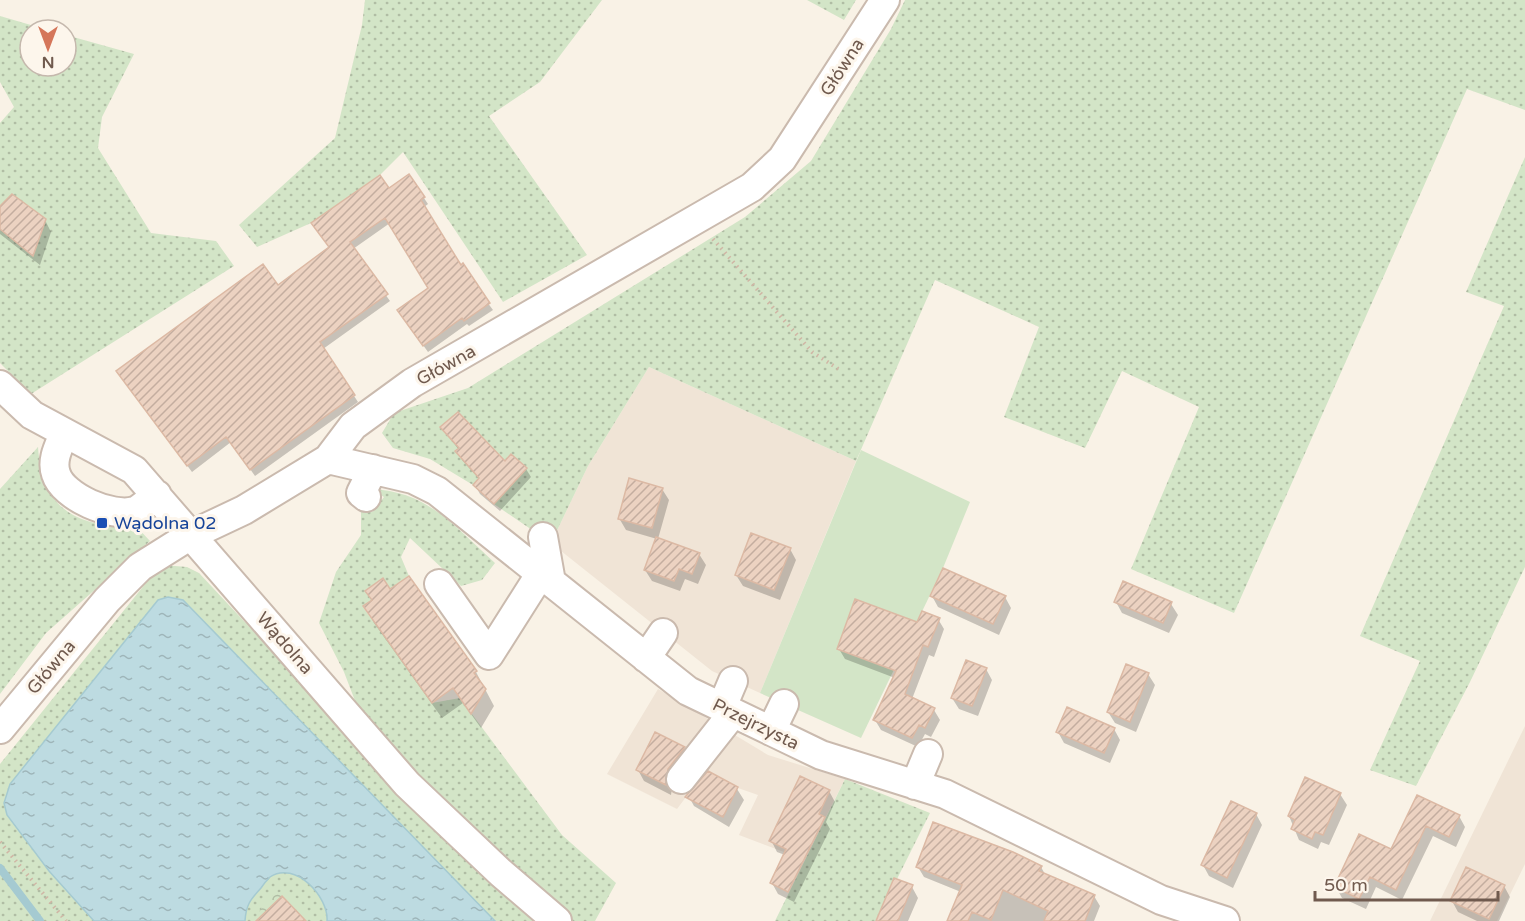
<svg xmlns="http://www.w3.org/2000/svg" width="1525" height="921" font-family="'Varela Round',sans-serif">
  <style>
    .residential { fill: #f0e4d6 }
    .grass { fill: url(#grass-dots) }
    .forest { fill: url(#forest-crowns) }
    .garden { fill: #d3e5c7 }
    .water { fill: url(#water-ripples); stroke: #a5cad1; stroke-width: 1.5 }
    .shadow { fill: #0003 }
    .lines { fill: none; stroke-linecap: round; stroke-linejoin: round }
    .stream { stroke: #a5cad1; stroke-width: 8 }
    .building { fill: url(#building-hatch); stroke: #dcb9a4; stroke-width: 1.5 }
    .minor-casing { stroke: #cabaae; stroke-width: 32 }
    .path { stroke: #d0b6a5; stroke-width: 4; stroke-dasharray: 1.5 4.5; stroke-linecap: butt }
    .minor { stroke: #fff; stroke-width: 28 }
    .transit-dot { fill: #1a4fb4; stroke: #fdf6ec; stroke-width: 2 }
    .labels { text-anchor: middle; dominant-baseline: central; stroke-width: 6; stroke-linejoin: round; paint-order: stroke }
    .street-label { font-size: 18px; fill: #705a4e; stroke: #fdf6ec }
    .transit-label { font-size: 18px; fill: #164399; stroke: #fdf6ec; text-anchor: start }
  </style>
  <defs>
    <pattern id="grass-dots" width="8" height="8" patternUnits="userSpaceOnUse" patternTransform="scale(1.5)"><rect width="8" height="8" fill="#d3e5c7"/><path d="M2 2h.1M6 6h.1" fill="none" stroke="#b0bda4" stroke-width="1.8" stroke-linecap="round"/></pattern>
    <pattern id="forest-crowns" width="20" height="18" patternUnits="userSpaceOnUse" patternTransform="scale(1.5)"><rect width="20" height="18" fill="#d3e5c7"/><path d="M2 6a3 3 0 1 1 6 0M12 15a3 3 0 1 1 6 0" fill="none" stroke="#b0bda4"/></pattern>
    <pattern id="water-ripples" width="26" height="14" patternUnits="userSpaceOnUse" patternTransform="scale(1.5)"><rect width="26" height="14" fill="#bddbe1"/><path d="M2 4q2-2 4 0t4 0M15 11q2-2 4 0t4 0" fill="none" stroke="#9eb5b9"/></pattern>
    <pattern id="building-hatch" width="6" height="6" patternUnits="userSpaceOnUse" patternTransform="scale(1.5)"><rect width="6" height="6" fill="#ecd2c1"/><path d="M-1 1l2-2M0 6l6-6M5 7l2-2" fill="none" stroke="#c4ad9f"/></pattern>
  </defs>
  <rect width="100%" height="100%" fill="#f9f2e6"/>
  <path class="residential" d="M649 367 856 461 760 693 712 671 551 543 588 466Z
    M658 689 768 755 845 779 788 892 770 883 784 852 739 835 758 795 738 788 723 817 686 797 677 809 607 774Z
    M1525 726V864L1497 921H1430Z"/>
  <path class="grass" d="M365 0H602L540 82 489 116 587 255 503 302 403 152 380 175 311 223 257 247 239 225 335 138 362 25Z
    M807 0H856L844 20Z
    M905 0H1525V110L1467 89 1234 613 1131 569 1199 407 1122 371 1085 448 1004 417 1039 327 935 280 856 461 649 367 588 466 551 543 494 504 473 485 430 459 393 448 382 433 394 413 468 388 745 217 811 161 891 29Z
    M0 16 48 30H30V66H66V35L134 54 102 117 98 148 151 233 216 241 234 266 31 394 0 363V123L14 107 0 82Z
    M1525 157V567L1470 682 1416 786 1370 770 1420 661 1360 636 1504 306 1466 292Z
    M38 447C42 508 76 529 135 525L150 541 46 633 0 694V489Z
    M371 489C428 491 455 527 495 563L482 580 461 586 410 538 401 557 409 576 390 589 383 579 366 591 372 600 363 607 432 703 460 698 562 835 616 883 595 921H557L370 740 344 672 319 623 336 572 361 535V504L372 512 384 497Z
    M163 565 187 567 199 573 478 871 537 921H0V764L154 573Z
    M845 779 930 813 876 921H775Z"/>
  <path class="forest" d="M282 891 298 899 308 914 303 921H261L259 912 267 898Z"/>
  <path class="garden" d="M861 450 970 502 943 568 861 738 760 693Z"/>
  <path class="water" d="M168 597 183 600 495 921H327C329 897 295 860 270 877 267 880 263 885 261 888 250 900 246 905 245 921H94L49 871 7 815 4 803 10 784 158 600Z"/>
  <path class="shadow" d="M409 176 428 204 424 207 461 267 493 310 469 326 467 324 428 352 403 317 430 289 390 223 353 249 390 301 323 349 358 402 255 476 231 442 192 472 122 378 278 287 330 248 389 190Z
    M0 209 45 220 51 232 40 265 0 234Z
    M442 428 505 463 526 469 531 477 500 511 480 494 475 485 480 480 462 460 459 450Z
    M662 489 669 500 658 539 699 554 706 565 698 584 685 579 680 591 652 581 645 570 657 539 626 530 619 518Z
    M790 549 796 560 780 600 743 586 736 575Z
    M390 591 476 672 494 706 481 728 463 703 442 718 374 623 365 607Z
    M932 596 1005 597 1011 608 999 635 938 607Z
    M1116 602 1171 604 1178 615 1169 633 1122 613Z
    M938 619 944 629 934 657 929 655 912 699 934 710 940 720 931 737 925 734 918 747 881 730 875 720 895 678 845 659 839 649Z
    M986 669 992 680 978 716 959 709 952 698Z
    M1148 674 1155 685 1136 732 1115 723 1108 712Z
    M1114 729 1120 740 1110 763 1064 743 1058 732Z
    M684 748 690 759 673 781 671 795 644 781 638 770Z
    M708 773 737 789 744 800 729 827 694 806 688 795Z
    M829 791 835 802 826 822 830 829 794 902 778 894 772 883 785 855 777 852 771 840Z
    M1340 794 1347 805 1329 845 1321 842 1318 849 1299 840 1289 816Z
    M1418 797 1459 816 1465 827 1456 847 1433 836 1402 900 1376 887 1366 909 1342 898 1336 887 1392 851Z
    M1256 814 1262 825 1233 888 1209 876 1203 865Z
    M918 867H1041L1046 876 1094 896 1100 906 1094 921H949L961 892 924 877Z
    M1504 886 1510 897 1499 921H1477L1458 912 1452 901Z
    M912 887 918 898 908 921H878Z"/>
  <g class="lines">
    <path class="stream" d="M0 868 40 921"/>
  </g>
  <path class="building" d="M409 174 425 197 421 200 461 265 463 263 490 303 464 321 462 318 423 346 397 310 428 288 385 218 350 242 388 294 320 342 355 395 250 470 226 437 187 466 116 371 263 264 278 285 329 247 311 223 380 175 389 188Z
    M12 194 46 219 33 256 0 229V206Z
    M458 412 505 461 511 454 527 468 494 504 473 485 479 478 455 451 459 448 440 427Z
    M629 478 663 488 652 528 618 519Z
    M751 533 791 548 774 590 735 575Z
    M656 537 700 553 692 574 679 569 674 581 644 570Z
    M943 568 1006 596 993 624 930 596Z
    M409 576 477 671 474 673 486 689 471 714 453 688 432 703 363 606 372 600 365 591 383 578 390 589Z
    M1123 581 1172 602 1163 623 1114 602Z
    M855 599 917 622 922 611 940 618 928 647 923 645 905 694 935 708 925 728 919 725 912 738 873 720 896 671 837 649Z
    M966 660 987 668 972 706 951 698Z
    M1126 664 1149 673 1130 722 1107 712Z
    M1067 707 1115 728 1104 753 1056 732Z
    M655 732 685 747 668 769 666 785 636 770Z
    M708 771 738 787 723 817 685 797Z
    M800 776 830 790 819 814 825 817 788 892 770 883 786 849 769 841Z
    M1305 777 1341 793 1323 835 1315 832 1312 839 1291 829 1295 820 1288 816Z
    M1417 795 1460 815 1449 837 1426 826 1396 890 1370 877 1359 899 1334 887 1359 834 1391 849Z
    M1231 801 1257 813 1227 878 1201 865Z
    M933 822 1013 852 1042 866 1039 871 1095 895 1085 921H1044L1048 911 1003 890 991 920 972 912 968 921H947L962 885 916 867Z
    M1466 867 1505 885 1489 919 1450 901Z
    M894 878 913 885 898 921H876Z
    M282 896 306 921H256Z"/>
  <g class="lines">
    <g class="minor-casing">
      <path id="minor" d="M0 385 32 415 134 470 407 784 501 873 557 921
        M64 434C59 446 51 460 56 474 63 497 112 518 135 511 142 508 151 499 157 495
        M328 459 413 479 437 491 688 691 821 755 945 794 1161 900 1225 921
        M366 497 361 493 373 469
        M543 537 551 582
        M439 584 489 655 541 573
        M646 658 663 633
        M722 707 733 681
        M0 729 107 600 140 567 191 535 244 510 328 459 353 426 412 383 752 187 782 159 885 0
        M771 731 784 704
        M681 779 733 713
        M915 785 928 754"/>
    </g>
    <path class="path" d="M713 239 812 352 840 370
      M0 842 66 921"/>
    <use href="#minor" class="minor"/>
  </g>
  <rect class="transit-dot" x="96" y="517" width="12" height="12" rx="3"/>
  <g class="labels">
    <g class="street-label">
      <text transform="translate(842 67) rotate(-57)">Główna</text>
      <text transform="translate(446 365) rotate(-29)">Główna</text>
      <text transform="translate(285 643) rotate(49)">Wądolna</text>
      <text transform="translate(51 667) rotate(-50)">Główna</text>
      <text transform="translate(756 724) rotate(26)">Przejrzysta</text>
    </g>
    <g class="transit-label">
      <text x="114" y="523">Wądolna 02</text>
    </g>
  </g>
  <g transform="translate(48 48) rotate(180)"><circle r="28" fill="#fdf6ec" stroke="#c5b8ad" stroke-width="1.5"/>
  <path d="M0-4.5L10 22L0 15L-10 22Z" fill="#d5765a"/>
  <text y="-9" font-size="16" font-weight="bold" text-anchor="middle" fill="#705a4e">N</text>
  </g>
  <path d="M1315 891v9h183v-9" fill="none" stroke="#705a4e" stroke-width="3"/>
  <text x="1324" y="891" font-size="18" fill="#705a4e" stroke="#fdf6ec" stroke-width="4.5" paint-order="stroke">50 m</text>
</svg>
